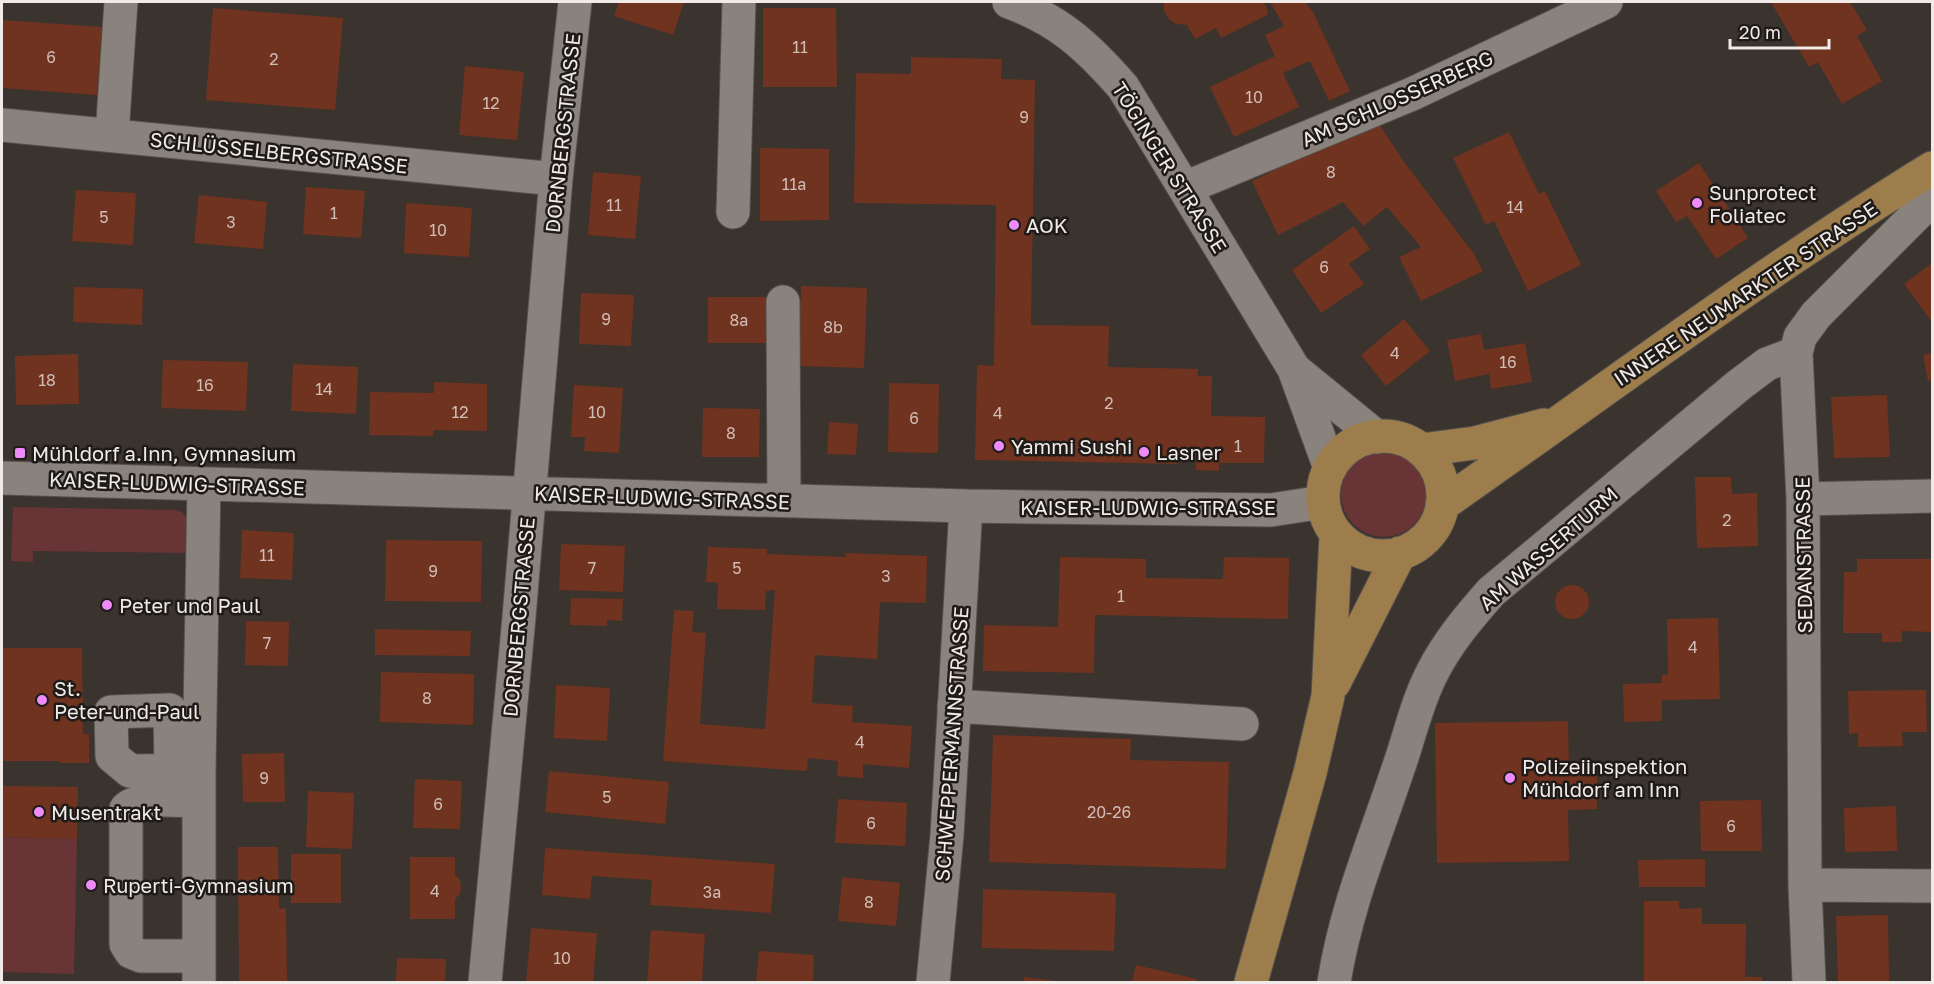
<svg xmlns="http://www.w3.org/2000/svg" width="1934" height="984" font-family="'Golos Text',sans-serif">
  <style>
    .green { fill: #683436 }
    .building { fill: #70331f }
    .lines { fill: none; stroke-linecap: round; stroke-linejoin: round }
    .minor-casing { stroke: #57514d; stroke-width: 35 }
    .major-casing { stroke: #57514d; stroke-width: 35 }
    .minor { stroke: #8a827d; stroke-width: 33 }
    .major { stroke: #9c7d4b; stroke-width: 33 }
    .poi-dot { fill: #ed8cf9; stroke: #1e1b19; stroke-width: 2 }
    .labels { text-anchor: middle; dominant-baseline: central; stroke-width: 5; stroke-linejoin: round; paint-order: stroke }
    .number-label { font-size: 16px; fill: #d0bdb6 }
    .street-label { font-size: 20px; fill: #f0ebe8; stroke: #1e1b19 }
    .poi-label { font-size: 20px; fill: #f0ebe8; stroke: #1e1b19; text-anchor: start }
  </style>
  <rect width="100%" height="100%" fill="#3a332e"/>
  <path class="green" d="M1341 494a43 43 0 1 1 86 0a43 43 0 1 1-86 0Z
    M13 507 174 510 182 512 187 518 186 553 33 551V562L11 561Z
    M2 837 77 839 74 974 2 972Z"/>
  <path class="building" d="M619 2H684L673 35 614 16Z
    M1164 2H1264L1268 11 1267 15 1221 38 1216 28 1195 39 1187 25 1176 24 1169 19 1164 11Z
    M1270 2H1305L1313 12 1350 91 1329 101 1310 61 1283 73 1299 107 1234 137 1210 87 1275 56 1265 35 1284 26Z
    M1771 2H1850L1867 30 1857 36 1882 81 1842 104 1818 62 1809 67Z
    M213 8 343 18 335 110 206 100Z
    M763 8H836L837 87H763Z
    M2 20 102 27 97 95 2 88Z
    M911 57 1002 59 1001 79 1035 80 1031 325 1109 326 1108 367 1198 369V376H1212L1211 416 1265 417 1264 463H1219V471L1196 470V462L1177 461V464L975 460 977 365 994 366 996 205 854 203 856 73 911 74Z
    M465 66 524 72 517 140 459 135Z
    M1377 121 1404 162 1474 254 1483 271 1421 301 1399 257 1421 247 1387 207 1363 226 1343 202 1278 235 1252 181Z
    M1509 132 1539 194 1545 191 1581 265 1528 291 1494 221 1486 225 1453 158Z
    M760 148 829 149V220L760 221Z
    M1699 163 1748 238 1716 259 1687 216 1676 222 1656 191Z
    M593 172 641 176 635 239 588 235Z
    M306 187 365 191 361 238 303 234Z
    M76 190 136 193 133 245 72 241Z
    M199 195 267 202 263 249 194 243Z
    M406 203 472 208 469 257 404 253Z
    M1354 226 1370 249 1349 264 1364 284 1321 313 1292 270Z
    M1932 263V322L1904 284Z
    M801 286 867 288 864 368 799 366Z
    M74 287 143 289 142 325 73 322Z
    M581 293 634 295 631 346 579 344Z
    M708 297H770L771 343H708Z
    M1404 319 1430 351 1386 386 1361 355Z
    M1481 334 1484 350 1525 343 1532 382 1491 389 1489 374 1455 381 1447 340Z
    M1932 353V380L1928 381 1923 355Z
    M78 354 79 404 16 405 15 356Z
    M163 360 248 362 246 411 161 408Z
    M293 364 358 367 356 414 291 411Z
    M434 382 487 384V431L433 430V436L369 435 370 392 434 393Z
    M889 383 939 384 938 453 888 452Z
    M574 385 623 388 619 453 584 451 585 437H571Z
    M1887 395 1890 457 1834 458 1831 397Z
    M703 408 760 409 759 457H702Z
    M829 422 858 424 856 455 827 454Z
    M1695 477H1731L1732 494 1757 493 1758 546 1697 548Z
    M242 530 294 533 292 580 240 578Z
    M386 540 482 541 481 602 385 601Z
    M561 544 625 546 623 592 559 590Z
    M708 547 767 549V554L846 557 845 553 927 556 926 603 880 602 877 659 815 655 812 703 853 706 852 722 912 726 909 768 863 764V778L837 776 838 761 808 758 807 771 663 761 674 610 694 611 692 632 706 633 700 724 765 729 775 590 766 591 765 610 717 609 718 583 706 582Z
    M1060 557 1146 559V578L1223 579 1224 557 1289 558 1288 619 1095 615 1094 673 983 671 984 625 1058 627Z
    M1857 559H1932V632L1902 631V642H1882V633H1843L1844 572H1857Z
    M1555 602a17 17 0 1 1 34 0a17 17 0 1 1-34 0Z
    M571 598 623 599 622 621 607 620V626L570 625Z
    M1718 618 1720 699 1662 700V721L1624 722 1623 684 1662 683V675H1668L1667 619Z
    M246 621 289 622 288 666 245 665Z
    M375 629 471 631 470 656 375 655Z
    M2 648H82L83 734H89V763H60L59 761H2Z
    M381 672 474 674 473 725 380 722Z
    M556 685 610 688 607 741 554 738Z
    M1926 690 1927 732H1902L1903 746 1858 747V733L1849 734 1848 691Z
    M1568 721 1569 769 1597 768V809L1568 810 1569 861 1437 863 1435 723Z
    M993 735 1131 739 1130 760 1229 762 1226 869 989 862Z
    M284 753 285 802H243L242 754Z
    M549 771 669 782 665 824 545 812Z
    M415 779 462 781 460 829 413 828Z
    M2 786 78 787 77 839 2 837Z
    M308 791 354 793 352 849 306 847Z
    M838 799 907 803 905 846 835 843Z
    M1761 800 1762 851H1701L1700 801Z
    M1896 806 1897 851 1845 852 1844 808Z
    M238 847H278L279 909 286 908 287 982H239Z
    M545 848 775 864 771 913 650 905 652 880 592 876 590 899 542 895Z
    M291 854H341V903H291Z
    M410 857H455V875L460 880 461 887 460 894 455 899V919H410Z
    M1705 859V887H1639L1638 860Z
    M842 877 900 883 896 926 838 921Z
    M983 889 1116 893 1114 951 982 948Z
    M1644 901H1679V909L1702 908V924H1746L1745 977H1762V982H1644Z
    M1888 915 1889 982H1838L1836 916Z
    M531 928 597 933 593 982H526Z
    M651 930 705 934 702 982H647Z
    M759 951 814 955 813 982H756Z
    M397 958 446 959 445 982H396Z
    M1136 965 1197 979 1196 982H1132Z
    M1024 977 1056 981V982H1024Z"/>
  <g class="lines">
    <g class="minor-casing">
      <path id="minor" d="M1009 2C1059 20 1088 47 1123 87L1294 369 1330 468
        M2 125 556 179
        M112 135 121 2
        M1185 188 1412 94 1606 2
        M733 212 739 2
        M783 302 784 500
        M1295 370 1377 437
        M2 478 966 506 1271 510 1323 502
        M1803 499 1932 496
        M954 706 1242 724
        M171 771 170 710 111 712 112 756 130 771 199 770
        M1805 885 1932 886
        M199 956H141L131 952 126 944V809C138 796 180 801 199 801
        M199 982V770L204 484
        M485 982 519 617 556 179 575 2
        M933 982 947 835 966 506
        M1334 982C1346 907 1373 844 1397 772 1409 739 1416 704 1432 673 1447 643 1469 617 1491 592L1739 385 1767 364 1796 353
        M1809 982 1805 885 1803 499 1796 353 1800 337 1816 315 1918 213 1922 195 1916 178"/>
    </g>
    <g class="major-casing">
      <path id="major" d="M1323 496a60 60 0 1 1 120 0a60 60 0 1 1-120 0Z
        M1421 450 1475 443 1544 425
        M1442 505C1605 391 1763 272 1932 168
        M1334 683 1400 553
        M1251 982 1310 773 1328 696 1336 535"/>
    </g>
    <use href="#minor" class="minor"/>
    <use href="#major" class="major"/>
  </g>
  <g class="poi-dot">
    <circle cx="1697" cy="203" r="6"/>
    <circle cx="1014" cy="225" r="6"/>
    <circle cx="999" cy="446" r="6"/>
    <circle cx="1144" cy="452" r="6"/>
    <rect x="14" y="447" width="12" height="12" rx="3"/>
    <circle cx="107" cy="605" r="6"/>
    <circle cx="42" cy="700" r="6"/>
    <circle cx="1510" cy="778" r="6"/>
    <circle cx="39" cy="812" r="6"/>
    <circle cx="91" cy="885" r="6"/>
  </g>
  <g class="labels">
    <g class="number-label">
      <text x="800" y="47">11</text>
      <text x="51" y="57">6</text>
      <text x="274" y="59">2</text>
      <text x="1254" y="97">10</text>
      <text x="491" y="103">12</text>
      <text x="1024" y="117">9</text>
      <text x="1331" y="172">8</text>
      <text x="794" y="184">11a</text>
      <text x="614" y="205">11</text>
      <text x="1515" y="207">14</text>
      <text x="334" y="213">1</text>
      <text x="104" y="217">5</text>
      <text x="231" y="222">3</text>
      <text x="438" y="230">10</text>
      <text x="1324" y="267">6</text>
      <text x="606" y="319">9</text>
      <text x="739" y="320">8a</text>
      <text x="833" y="327">8b</text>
      <text x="1395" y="353">4</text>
      <text x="1508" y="362">16</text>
      <text x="47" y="380">18</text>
      <text x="205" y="385">16</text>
      <text x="324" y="389">14</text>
      <text x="1109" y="403">2</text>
      <text x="460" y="412">12</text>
      <text x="597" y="412">10</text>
      <text x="998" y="413">4</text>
      <text x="914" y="418">6</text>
      <text x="731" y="433">8</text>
      <text x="1238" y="446">1</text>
      <text x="1727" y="520">2</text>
      <text x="267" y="555">11</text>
      <text x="592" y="568">7</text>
      <text x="737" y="568">5</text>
      <text x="433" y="571">9</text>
      <text x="886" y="576">3</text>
      <text x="1121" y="596">1</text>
      <text x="267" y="643">7</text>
      <text x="1693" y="647">4</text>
      <text x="427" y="698">8</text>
      <text x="860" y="742">4</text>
      <text x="264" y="778">9</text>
      <text x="607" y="797">5</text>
      <text x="438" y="804">6</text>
      <text x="1109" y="812">20-26</text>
      <text x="871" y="823">6</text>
      <text x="1731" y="826">6</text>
      <text x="435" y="891">4</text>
      <text x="712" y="892">3a</text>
      <text x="869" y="902">8</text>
      <text x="562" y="958">10</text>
    </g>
    <g class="street-label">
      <text transform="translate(1397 98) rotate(-24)">AM SCHLOSSERBERG</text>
      <text transform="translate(562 133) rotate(-84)">DORNBERGSTRASSE</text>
      <text transform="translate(279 152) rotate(6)">SCHLÜSSELBERGSTRASSE</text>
      <text transform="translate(1170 167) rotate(58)">TÖGINGER STRASSE</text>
      <text transform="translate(1745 293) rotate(-34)">INNERE NEUMARKTER STRASSE</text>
      <text transform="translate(177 483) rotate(2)">KAISER-LUDWIG-STRASSE</text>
      <text transform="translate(662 497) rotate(2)">KAISER-LUDWIG-STRASSE</text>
      <text x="1148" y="507">KAISER-LUDWIG-STRASSE</text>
      <text transform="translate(1548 548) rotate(-41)">AM WASSERTURM</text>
      <text transform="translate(1803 555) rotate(-91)">SEDANSTRASSE</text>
      <text transform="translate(518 617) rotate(-85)">DORNBERGSTRASSE</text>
      <text transform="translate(951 744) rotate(-86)">SCHWEPPERMANNSTRASSE</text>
    </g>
    <g class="poi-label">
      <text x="1709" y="192">Sunprotect<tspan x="1709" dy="23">Foliatec</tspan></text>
      <text x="1026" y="225">AOK</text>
      <text x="1011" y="446">Yammi Sushi</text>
      <text x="1156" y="452">Lasner</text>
      <text x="32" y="453">Mühldorf a.Inn, Gymnasium</text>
      <text x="119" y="605">Peter und Paul</text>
      <text x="54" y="688">St.<tspan x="54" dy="23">Peter-und-Paul</tspan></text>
      <text x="1522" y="766">Polizeiinspektion<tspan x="1522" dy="23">Mühldorf am Inn</tspan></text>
      <text x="51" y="812">Musentrakt</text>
      <text x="103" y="885">Ruperti-Gymnasium</text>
    </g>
  </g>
  <rect width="1934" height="984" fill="none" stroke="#f0ebe8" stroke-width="6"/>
  <path d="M1730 39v9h99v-9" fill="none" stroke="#f0ebe8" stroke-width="3"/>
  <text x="1739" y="39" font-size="18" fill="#f0ebe8" stroke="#1e1b19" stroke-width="4.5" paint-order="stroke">20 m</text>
</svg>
